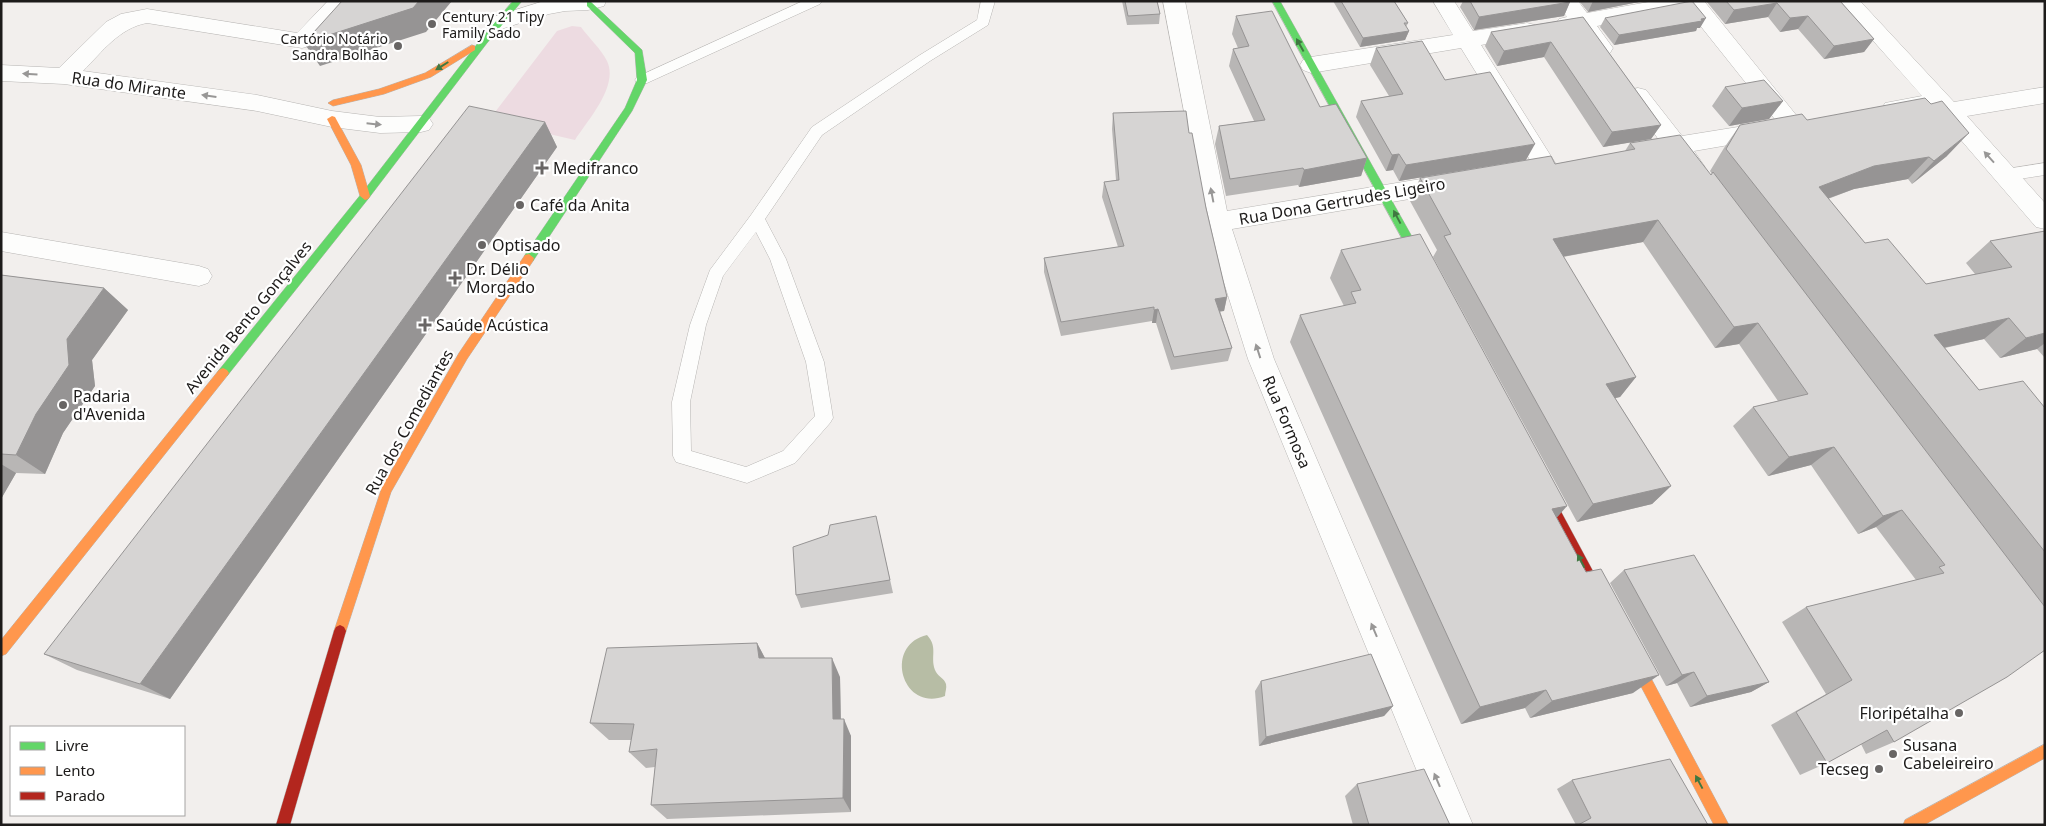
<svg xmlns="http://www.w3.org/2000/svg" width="2046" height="826" font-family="'Noto Sans',sans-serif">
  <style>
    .green { fill: #eddbe1 }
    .water { fill: #b7bda5 }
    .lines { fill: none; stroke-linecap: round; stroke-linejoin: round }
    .lane-casing { stroke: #b7b5b3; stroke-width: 1 }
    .street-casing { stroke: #b7b5b3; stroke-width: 1 }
    .fast-casing { stroke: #b7b5b3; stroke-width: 1 }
    .slow-casing { stroke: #b7b5b3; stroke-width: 1 }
    .jam-casing { stroke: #b7b5b3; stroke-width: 1 }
    .lane { fill: #fdfdfc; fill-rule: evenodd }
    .street { fill: #fdfdfc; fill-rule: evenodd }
    .fast { fill: #63d668; fill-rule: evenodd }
    .slow { fill: #ff974d; fill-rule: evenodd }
    .jam { fill: #b3261e; fill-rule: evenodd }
    .wall { fill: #b8b6b5 }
    .shaded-wall { fill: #969494 }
    .building { fill: #d6d4d3; stroke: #969494 }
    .oneway { fill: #407841 }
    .oneway2 { fill: #989796 }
    .poi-dot { fill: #686564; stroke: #fff; stroke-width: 2 }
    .labels { text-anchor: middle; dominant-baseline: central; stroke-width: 4.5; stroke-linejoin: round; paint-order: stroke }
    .far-poi-label { font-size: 14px; fill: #1d1b1a; stroke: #fff; text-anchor: start }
    .street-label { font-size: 16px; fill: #1d1b1a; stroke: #fff }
    .poi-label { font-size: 16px; fill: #1d1b1a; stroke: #fff; text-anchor: start }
  </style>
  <rect width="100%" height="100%" fill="#f2efed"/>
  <path class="green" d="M572 26 581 27C589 38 601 49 607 61 619 86 588 120 575 140L489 120 557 31Z"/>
  <path class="water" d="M927 635C939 648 929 658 936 672 939 677 944 678 946 684 947 688 945 692 945 696 902 713 883 645 927 635Z"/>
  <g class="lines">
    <g class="lane-casing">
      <path id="lane" d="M803 1H822L820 4 647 83H637L635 80 637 77Z
        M981 1H995L988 25 930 61 822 135 765 219 786 259 824 362 833 418 830 423 795 463 747 483 676 462 673 456 672 402 690 325 710 270 751 215 812 127 920 55 977 20ZM756 232 770 259 806 362 815 416 783 451 746 467 691 451 690 402 706 325 723 276Z
        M2045 163V175L2006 181 2001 179 1998 175 2001 171 2006 169Z"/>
    </g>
    <g class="street-casing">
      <path id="street" d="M328 1H350L310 46 302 48 147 23C119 28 102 52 83 71L257 95 332 111 380 117 421 116 429 118 433 124 429 130 421 132 380 133 332 127 257 111 64 84 1 81V65L59 68 106 22 121 14 147 9 297 33Z
        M544 1H606L604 6 588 10 565 11 549 14 501 29 493 27 490 22 493 17Z
        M1163 1H1185L1227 211 1451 174 1459 177 1463 183 1459 189 1451 192 1232 229 1274 359 1473 825H1439L1248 359 1205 222Z
        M1433 1H1454L1473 31 1527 23 1535 25 1538 30 1535 35 1481 45 1554 161 1558 167 1554 173 1546 176 1538 173 1461 48 1311 73 1303 70 1300 65 1303 60 1311 57 1453 35Z
        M1556 1H1578L1587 13 1654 1H1704L1805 126 1801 132 1793 134 1785 132 1687 9 1597 26 1613 48 1610 53C1592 58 1586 42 1576 29L1567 31 1559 29 1556 24 1559 19 1567 17Z
        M1838 1H1860L1954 102 2045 87V103L1967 116 2045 203V229L2036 227 1935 110 1893 117 1885 115 1882 109 1885 103 1922 96Z
        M1638 88 1646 90 1682 136 1769 122 1777 124 1781 130 1777 136 1769 138 1694 151 1705 167 1701 173C1683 179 1680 168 1671 155L1661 156 1653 154 1649 148 1653 142 1659 140 1627 96 1630 90Z
        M1 232 199 266 208 269 212 276 208 283 199 286 1 251Z"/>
    </g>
    <g class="fast-casing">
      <path id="fast" d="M513 1H522L487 43 368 199 227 376H219L217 373 219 370 362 193 481 39Z
        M590 1 642 50 647 80 632 111 533 261 529 262 524 258 525 255 625 108 637 80 635 53 587 6V2Z
        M1272 1H1280L1429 267 1430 270 1429 273H1421Z"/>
    </g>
    <g class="slow-casing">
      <path id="slow" d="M472 45 475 46V50L431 77 384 94 333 106 328 103 333 100 379 89 425 73Z
        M332 116 335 117 361 165 370 196 368 199 365 200 360 196 351 165 327 119Z
        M529 254 534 258 533 261 467 359 391 492 346 631 344 635 340 637 336 635 334 631 382 487 459 353 525 255Z
        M223 368 227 370 229 373 227 376 6 654 1 656V640L219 370Z
        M1630 646 1635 648 1729 825H1714L1625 656 1624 652 1625 648Z
        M2045 744V758L1924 825H1903L1905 820Z"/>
    </g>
    <g class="jam-casing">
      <path id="jam" d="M1540 479 1544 480 1609 601 1611 605 1609 609 1605 611 1601 609 1536 488 1534 484 1536 480Z
        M340 625 344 627 346 631 290 825H276L334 631 336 627Z"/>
    </g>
    <use href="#lane" class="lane"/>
    <use href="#street" class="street"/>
    <use href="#fast" class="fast"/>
    <use href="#slow" class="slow"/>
    <use href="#jam" class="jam"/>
  </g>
  <path class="wall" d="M1122 1H1157L1160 14 1159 24 1127 25Z
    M1333 1H1394L1408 23 1406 27 1409 31 1405 40 1360 47Z
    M1463 1H1570V2L1564 16 1474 30 1460 7Z
    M1579 1H1644L1588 12Z
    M1706 1H1840L1874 39 1864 52 1824 59 1798 29 1780 32 1768 17 1725 24Z
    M1236 16 1367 158 1361 176 1299 187 1298 185 1226 196 1215 144 1219 126 1254 121 1229 66 1233 49 1238 48 1232 34Z
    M1583 17 1661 125 1651 139 1603 147 1544 57 1497 66 1485 46 1491 32Z
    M1605 18 1700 28H1697L1696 31 1614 45 1600 27Z
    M1376 48 1445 80 1526 160 1399 181 1393 170 1386 171 1356 117 1361 101 1389 96 1370 65Z
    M1725 87 1783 101 1769 119 1729 126 1712 106Z
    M1113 113 1189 133 1227 297 1224 311H1220L1232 348 1228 361 1171 370 1156 323H1152V321L1061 336 1044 272V258L1118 247 1102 197 1104 182 1116 180 1112 129Z
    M1807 120 1947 156 1912 184 1908 179 1854 189 1828 199 1865 243 1926 284 1975 274 1966 263 1990 241 2045 231V358L2037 349 2000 358 1984 339 1945 348 1979 390 2045 408V650L1894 742 1866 754 1861 744 1827 763 1800 775 1771 725 1826 694 1782 622 1806 607 1916 580 1876 527 1858 534 1811 465 1768 476 1733 426 1753 407 1778 401 1739 344 1715 348 1643 242 1563 257 1636 377 1620 397 1615 398 1671 486 1652 504 1577 522 1433 257 1437 250 1410 201 1420 178 1555 164 1625 151 1630 143 1711 175 1712 174 1710 171 1724 148 1740 125Z
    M545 122 557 147 170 699 77 670 44 654Z
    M1341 250 1556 518 1633 693 1530 718 1525 708 1461 724 1290 342 1300 315 1344 306 1330 278Z
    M1 275 104 288 128 310 92 360 95 386 63 433 45 474 16 473 1 499Z
    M879 530 893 593 801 608 796 595Z
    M1624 570 1769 682 1751 692 1690 707 1677 683 1666 686 1610 583Z
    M757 643 765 658 840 677 841 719 851 736V812L667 819 651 805 655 767 646 768 629 752 631 740H609L590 723Z
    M1261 681 1393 706 1384 716 1259 746 1255 691Z
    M1572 780 1708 825H1576L1557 789Z
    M1357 784 1450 825H1353L1345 796Z"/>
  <path class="shaded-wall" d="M419 1H452L426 32 320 66 304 43Z
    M1593 1H1644L1588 12Z
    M1570 2 1564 16 1474 30 1479 17Z
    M1777 3 1768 17 1725 24 1734 10Z
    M1808 16 1798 29 1780 32 1790 18Z
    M1706 18 1700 28H1697L1696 31 1614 45 1619 35Z
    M1409 31 1405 40 1360 47 1363 38Z
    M1874 39 1864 52 1824 59 1834 46Z
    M1551 42 1544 57 1497 66 1504 51Z
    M1783 101 1769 119 1729 126 1742 108Z
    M545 122 557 147 170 699 140 684Z
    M1661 125 1651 139 1603 147 1612 132Z
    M1969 133 1947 156 1912 184 1934 161Z
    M1535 144 1526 160 1399 181 1406 165Z
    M1399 154 1393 170 1386 171 1392 155Z
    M1929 157 1908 179 1854 189 1799 209 1819 187 1874 166Z
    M1367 158 1361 176 1299 187 1304 170Z
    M1658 220 1643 242 1539 261 1553 239Z
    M104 288 128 310 92 360 95 386 63 433 45 474 16 455 67 339Z
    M1227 297 1224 311 1212 313 1215 299Z
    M1158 309 1156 323H1152L1154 310Z
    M2009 318 1984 339 1910 355 1934 335Z
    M1758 323 1739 344 1715 348 1734 327Z
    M2045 333V343L2037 349 2000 358 2026 338Z
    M1636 377 1620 397 1590 404 1606 384Z
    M1834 447 1811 465 1768 476 1789 457Z
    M1 464 16 473 1 499Z
    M1671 486 1652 504 1577 522 1593 504Z
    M1567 506 1547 529 1552 509Z
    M1902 510 1876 527 1858 534 1883 516Z
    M757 643 767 662 759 658Z
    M832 658 840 677 841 735 833 719Z
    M1694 672 1677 683 1666 686 1682 675Z
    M1659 675 1633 693 1530 718 1552 701Z
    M1769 682 1751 692 1690 707 1707 696Z
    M1546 690 1525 708 1461 724 1480 707Z
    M1393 706 1384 716 1259 746 1266 737Z
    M844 719 851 736V812L843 798Z"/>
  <path class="building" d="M342 1H419L413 8 304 43Z
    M1125 1H1157L1160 14 1128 16Z
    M1341 1H1394L1408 23H1404L1409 31 1363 38Z
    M1470 1H1570V2L1479 17Z
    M1692 1 1706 18 1701 19 1702 21 1619 35 1605 18Z
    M1726 1H1840L1874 39 1834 46 1808 16 1790 18 1777 3 1734 10Z
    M1272 11 1320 107 1336 104 1367 158 1304 170 1303 168 1230 179 1219 126 1265 120 1233 49 1249 46 1236 16Z
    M1583 17 1661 125 1612 132 1551 42 1504 51 1491 32Z
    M1422 41 1445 80 1490 72 1535 144 1406 165 1399 154 1392 155 1361 101 1403 94 1376 48Z
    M1764 80 1783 101 1742 108 1725 87Z
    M1925 98 1931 104 1942 101 1969 133 1934 161 1929 157 1874 166 1819 187 1865 243 1888 239 1926 284 2012 267 1990 241 2045 231V333L2026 338 2009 318 1934 335 1979 390 2023 381 2045 408V552L1726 149 1740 125 1802 114 1807 120Z
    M469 106 545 122 140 684 44 654Z
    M1186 111 1189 133H1192L1206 208 1227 297 1215 299 1232 348 1174 357 1158 309 1154 310V307L1061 322 1044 258 1124 246 1104 182 1119 180 1113 113Z
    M1680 135 1711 175 1713 172 2045 607V650L2007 677 1894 742 1887 730 1827 763 1796 712 1852 680 1806 607 1944 573 1939 567 1945 565 1902 510 1883 516 1834 447 1789 457 1753 407 1808 394 1758 323 1734 327 1658 220 1553 239 1636 377 1606 384 1671 486 1593 504 1444 236 1451 234 1420 178 1551 156 1555 164 1635 149 1630 143Z
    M1420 234 1567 506 1552 509 1586 572 1601 569 1659 675 1552 701 1546 690 1480 707 1300 315 1356 303 1351 292 1361 290 1341 250Z
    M1 275 104 288 67 339 69 365 36 414 16 455 1 454Z
    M876 516 890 580 796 595 793 547 828 535 830 525Z
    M1694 555 1769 682 1707 696 1694 672 1682 675 1624 570Z
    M757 643 759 658H832L833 719H844L843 798 651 805 657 749 629 752 634 724 590 723 607 648Z
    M1371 654 1393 706 1266 737 1261 681Z
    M1670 759 1708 825H1578L1591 818 1572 780Z
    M1424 769 1450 825H1369L1357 784Z"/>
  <defs><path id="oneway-solid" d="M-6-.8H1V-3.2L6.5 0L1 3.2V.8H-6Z" transform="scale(1.25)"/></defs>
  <g class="oneway">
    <use href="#oneway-solid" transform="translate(1300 45) rotate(-119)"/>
    <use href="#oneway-solid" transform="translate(442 66) rotate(148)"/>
    <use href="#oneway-solid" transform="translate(1397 217) rotate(-118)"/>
    <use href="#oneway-solid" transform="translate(1581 561) rotate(-118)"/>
    <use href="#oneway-solid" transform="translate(1699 782) rotate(-118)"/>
  </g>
  <g class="oneway2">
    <use href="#oneway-solid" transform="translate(30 74) rotate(-176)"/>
    <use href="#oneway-solid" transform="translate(209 96) rotate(-172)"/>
    <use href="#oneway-solid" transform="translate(374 124) rotate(6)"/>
    <use href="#oneway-solid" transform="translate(1989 157) rotate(-132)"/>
    <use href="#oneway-solid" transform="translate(1212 195) rotate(-101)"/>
    <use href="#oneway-solid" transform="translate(1258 351) rotate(-108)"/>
    <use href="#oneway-solid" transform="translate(1374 630) rotate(-113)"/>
    <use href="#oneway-solid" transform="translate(1437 780) rotate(-113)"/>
  </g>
  <g class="poi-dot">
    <circle cx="432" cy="24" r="5"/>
    <circle cx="398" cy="46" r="5"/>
    <path d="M539.5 160.5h5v5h5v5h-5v5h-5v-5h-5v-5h5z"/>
    <circle cx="520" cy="205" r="5"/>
    <circle cx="482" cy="245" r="5"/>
    <path d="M452.5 270.5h5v5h5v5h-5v5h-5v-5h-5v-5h5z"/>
    <path d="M422.5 317.5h5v5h5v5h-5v5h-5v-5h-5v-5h5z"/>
    <circle cx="63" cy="405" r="5"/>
    <circle cx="1959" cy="713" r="5"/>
    <circle cx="1893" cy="754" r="5"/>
    <circle cx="1879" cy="769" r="5"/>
  </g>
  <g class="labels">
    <g class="far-poi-label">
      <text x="442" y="16">Century 21 Tipy<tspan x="442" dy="16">Family Sado</tspan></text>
      <text x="388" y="38" text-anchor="end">Cartório Notário<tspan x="388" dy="16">Sandra Bolhão</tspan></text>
    </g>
    <g class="street-label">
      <text transform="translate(129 85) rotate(8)">Rua do Mirante</text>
      <text transform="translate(1342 201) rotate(-10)">Rua Dona Gertrudes Ligeiro</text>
      <text transform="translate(248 317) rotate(-51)">Avenida Bento Gonçalves</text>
      <text transform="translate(409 422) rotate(-61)">Rua dos Comediantes</text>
      <text transform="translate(1287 422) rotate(67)">Rua Formosa</text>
    </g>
    <g class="poi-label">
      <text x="553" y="168">Medifranco</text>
      <text x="530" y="205">Café da Anita</text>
      <text x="492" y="245">Optisado</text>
      <text x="466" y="269">Dr. Délio<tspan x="466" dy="18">Morgado</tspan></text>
      <text x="436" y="325">Saúde Acústica</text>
      <text x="73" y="396">Padaria<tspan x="73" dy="18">d'Avenida</tspan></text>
      <text x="1949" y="713" text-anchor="end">Floripétalha</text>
      <text x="1903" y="745">Susana<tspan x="1903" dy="18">Cabeleireiro</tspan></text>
      <text x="1869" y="769" text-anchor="end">Tecseg</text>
    </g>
  </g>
  <rect width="2046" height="826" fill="none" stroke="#1d1b1a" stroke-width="5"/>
  <rect x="10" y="726" width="175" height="90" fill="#ffffff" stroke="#a5a4a3"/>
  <rect x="20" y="742" width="25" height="8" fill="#63d668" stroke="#a5a4a3"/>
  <text x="55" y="751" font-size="15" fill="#1d1b1a">Livre</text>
  <rect x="20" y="767" width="25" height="8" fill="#ff974d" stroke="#a5a4a3"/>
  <text x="55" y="776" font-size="15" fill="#1d1b1a">Lento</text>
  <rect x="20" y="792" width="25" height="8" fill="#b3261e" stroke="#a5a4a3"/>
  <text x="55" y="801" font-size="15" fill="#1d1b1a">Parado</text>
</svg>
